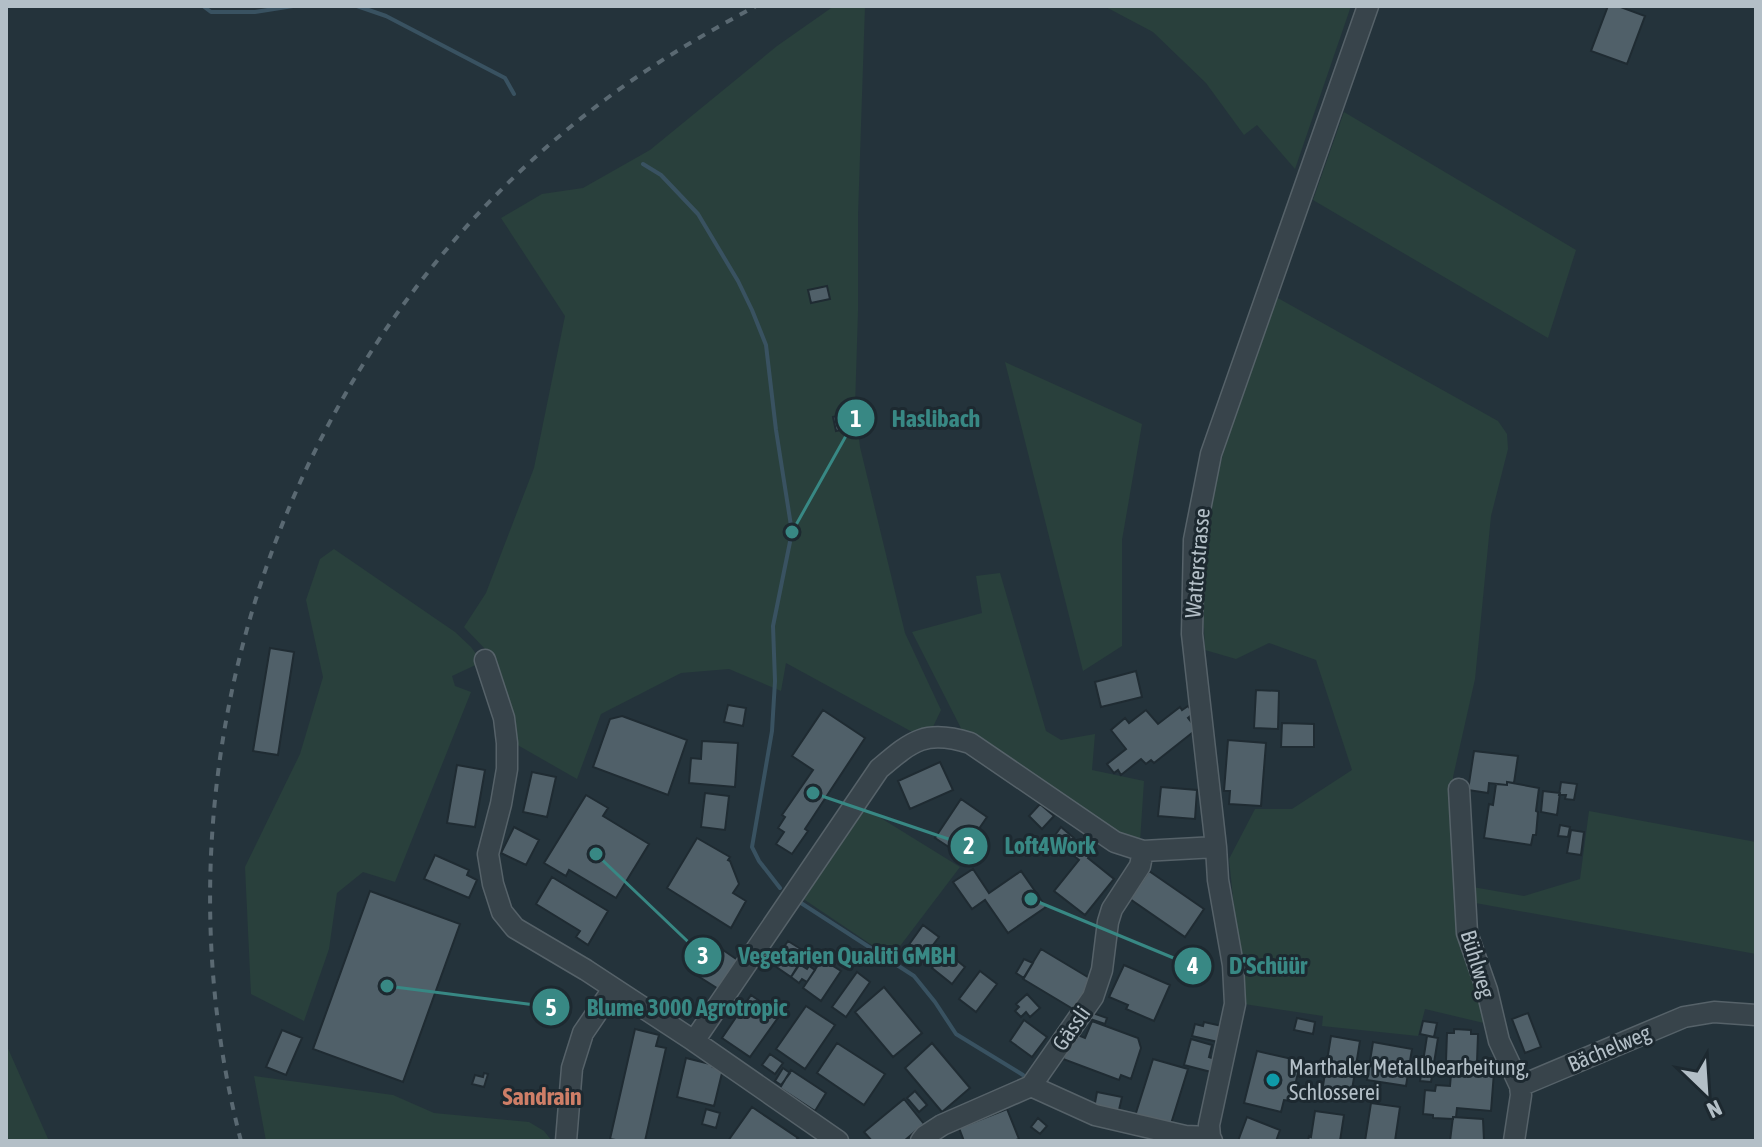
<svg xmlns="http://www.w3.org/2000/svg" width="1762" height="1147" font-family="'Asap Condensed',sans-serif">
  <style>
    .green { fill: #29403c }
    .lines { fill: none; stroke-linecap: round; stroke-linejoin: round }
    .stream { stroke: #395261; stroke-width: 4 }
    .building { fill: #506069; stroke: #1f2b32; stroke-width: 2 }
    .minor-casing { stroke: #566269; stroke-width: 23 }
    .minor { stroke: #38444b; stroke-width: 20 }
    .rail { stroke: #5a6972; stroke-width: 4; stroke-dasharray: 8 8; stroke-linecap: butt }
    .culture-dot { fill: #0f9aa8; stroke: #1d2930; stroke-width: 3 }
    .labels { text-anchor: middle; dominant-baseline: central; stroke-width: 6; stroke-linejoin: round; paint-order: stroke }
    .street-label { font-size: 22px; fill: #b3bfc7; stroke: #1d2930 }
    .poi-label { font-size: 22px; fill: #b3bfc7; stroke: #1d2930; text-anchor: start }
    .neighbourhood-label { font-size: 24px; font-weight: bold; fill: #ce7e67; stroke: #1d2930 }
    .leader { fill: none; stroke: #388884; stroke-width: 3 }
    .callout-dot { fill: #388884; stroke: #1d2930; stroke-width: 3 }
    .mark-label { font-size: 24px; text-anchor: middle; font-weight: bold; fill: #fff }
    .callout-label { font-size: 24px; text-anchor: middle; font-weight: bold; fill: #388884; stroke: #1d2930; stroke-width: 6; stroke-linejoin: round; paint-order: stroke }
  </style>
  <rect width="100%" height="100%" fill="#24333b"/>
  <path class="green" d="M834 6H865L858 215V311L855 407 860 447 905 633 941 710 932 729 916 734 786 663 781 691 729 669 681 673 601 714 577 779 514 743 487 651 464 627 486 593 534 468 565 316 501 218 542 194 583 188 650 150 777 46Z
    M1104 6H1351L1295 169 1257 125 1244 135 1206 83 1153 32Z
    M1344 112 1576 250 1548 338 1313 200Z
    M1276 297 1498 421 1507 434 1508 449 1491 516 1475 679 1453 777 1461 925 1488 1024 1425 1009 1418 1036 1322 1026 1323 1016 1244 1004 1229 859 1255 809H1292L1352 770 1316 660 1269 643 1236 659 1205 650C1203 607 1201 564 1208 521 1221 444 1251 370 1276 297Z
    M1005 362 1142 424 1122 540V646L1083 671Z
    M334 549 455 632 471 647 482 662 452 676 455 686 471 692 395 882 363 872 337 893 329 949 304 1021 251 994 245 867 300 754 323 677 306 600 320 559Z
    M1000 573 1046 731 1061 740 1095 734 1092 770 1144 781 1140 842 1116 836 965 736 912 632 982 613 976 576Z
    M863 807 960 867 891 958 802 898Z
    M1589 811 1756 842V954L1470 902 1467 886 1524 896 1580 879Z
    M6 1044 49 1141H6Z
    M254 1076 393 1095 434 1113 529 1122 544 1131 552 1141H266Z"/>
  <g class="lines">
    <path class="stream" d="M203 6 211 12H255L293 6
      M357 6 386 16 505 78 514 94
      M643 164 661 175 698 214 738 281 752 310 766 345 776 430 792 532 773 626 775 681 772 731 752 847 759 861 780 888
      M801 903 914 976 935 1002 956 1034 1023 1075"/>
  </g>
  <path class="building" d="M1608 6H1618L1645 16 1627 64 1591 51Z
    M827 286 830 299 811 303 808 290Z
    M849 413 851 423H849L850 428 836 431 833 417Z
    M270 648 294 652 278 755 253 751Z
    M1136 671 1142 697 1101 707 1095 682Z
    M1256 690 1279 691 1278 729 1254 728Z
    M728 705 746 708 743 726 724 722Z
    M1188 706 1194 713 1188 718 1197 729 1154 763 1151 760 1146 764 1141 759 1121 775 1118 770 1114 773 1107 764 1126 749 1111 730 1125 718 1129 723 1146 710 1158 724 1180 707 1182 710Z
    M823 710 865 738 805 829 808 831 792 854 776 844 784 832 778 828 785 817 782 815 813 770 792 756Z
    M622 716 687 740 668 795 593 767 610 719Z
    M1282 723 1314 724V747H1281Z
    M1228 740 1266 743 1261 806 1229 804 1230 791H1224Z
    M702 741 738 743 735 787 689 783 691 758 701 759Z
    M1474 751 1518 756 1514 783 1507 782V785L1489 783 1488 793 1468 790Z
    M940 762 953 790 910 809 898 781Z
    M457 765 485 770 475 827 447 823Z
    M532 772 556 777 547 817 523 812Z
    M1507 782 1539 788 1536 811 1538 812 1536 835H1533L1531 845 1484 838 1489 804 1493 805 1496 784 1507 785Z
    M1561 782 1577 784 1574 800 1565 799 1566 795H1559Z
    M1161 787 1197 790 1195 819 1158 816Z
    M1543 791 1560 793 1557 815 1541 812Z
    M705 793 729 796 725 830 701 827Z
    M586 795 608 808 603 816 649 844 616 898 569 870 566 876 544 863Z
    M961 799 987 817 961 855 935 838Z
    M1040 804 1054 816 1042 829 1029 816Z
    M1560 825 1570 827 1568 837 1558 836Z
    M514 827 539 840 526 865 501 853Z
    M1061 827 1074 838 1065 848 1053 838Z
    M1571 830 1584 832 1581 855 1567 853Z
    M697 838 730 857 728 860 730 861 739 884 733 893 746 901 731 928 667 888Z
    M1076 842 1091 854 1088 858 1114 879 1085 915 1054 891 1079 860 1069 852Z
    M435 855 469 870 467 875 477 880 469 898 424 879Z
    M973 869 989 893 1021 871 1046 907 1008 933 985 900 972 909 953 882Z
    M1149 871 1204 909 1185 937 1130 899Z
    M552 877 608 911 588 945 576 937 580 931 536 904Z
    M370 891 460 924 403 1082 313 1049Z
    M923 925 939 937 923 958 908 946Z
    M710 941 739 961 720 990 690 971Z
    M788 941 807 953 791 977 772 964Z
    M1041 949 1096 982 1078 1012 1023 979Z
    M945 951 965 967 952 984 932 968Z
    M822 959 841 971 821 1001 803 988Z
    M1024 959 1033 963 1024 978 1016 973Z
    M799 964 807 969 809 966 815 970 807 982 802 979 799 983 791 977Z
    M1124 965 1170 985 1154 1021 1126 1009 1128 1005 1109 997Z
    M980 971 997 984 976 1012 959 999Z
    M857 972 870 982 846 1017 832 1007Z
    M884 987 922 1033 893 1057 855 1012Z
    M1027 994 1040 1008 1030 1017 1026 1012 1021 1017 1015 1011 1019 1007 1016 1004Z
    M751 995 780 1015 750 1057 722 1038Z
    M806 1006 835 1025 805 1069 776 1049Z
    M1090 1012 1107 1018 1105 1024 1087 1018Z
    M1528 1013 1541 1047 1525 1053 1512 1019Z
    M1297 1018 1315 1022 1313 1034 1294 1030Z
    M1024 1020 1047 1037 1032 1057 1010 1041Z
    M1092 1021 1138 1038 1141 1048 1131 1079 1121 1075 1119 1080 1063 1059 1073 1033 1085 1038Z
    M1423 1021 1437 1023 1434 1037 1420 1034Z
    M1204 1022 1222 1026 1218 1042 1192 1036 1195 1024 1203 1026Z
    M635 1029 659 1035 656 1046 666 1048 645 1141H621L610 1139Z
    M1454 1029 1471 1030V1034H1478L1477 1062 1446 1061 1447 1033H1454Z
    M282 1030 302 1038 286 1075 266 1067Z
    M1331 1036 1360 1041 1351 1096 1322 1092Z
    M1427 1036 1438 1038 1431 1082 1420 1081Z
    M1191 1039 1212 1045 1209 1057 1215 1059 1211 1072 1184 1065Z
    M1373 1042 1412 1049 1406 1086 1367 1080Z
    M837 1043 885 1074 864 1105 817 1073Z
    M932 1043 970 1088 942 1112 905 1068Z
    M1257 1051 1301 1061 1291 1101 1284 1100 1281 1112 1244 1103Z
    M770 1054 783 1063 775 1074 762 1065Z
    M686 1058 714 1065 713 1067 723 1069 714 1106 677 1097Z
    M1153 1059 1188 1069 1170 1127 1135 1116Z
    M783 1068 790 1073 781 1085 775 1081Z
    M1463 1069 1494 1072 1491 1111 1457 1108 1456 1117H1453V1119L1433 1118V1115L1423 1114 1425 1090 1435 1091 1436 1085 1450 1086 1451 1074 1462 1075Z
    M791 1070 826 1093 815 1111 780 1088Z
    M484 1073 488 1074 484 1087 472 1084 475 1075 483 1077Z
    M915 1091 927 1105 919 1112 907 1098Z
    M1097 1092 1122 1097 1118 1114 1094 1108Z
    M904 1099 924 1124 904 1141H872L864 1132Z
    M1371 1103 1400 1107 1395 1141H1365Z
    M752 1107 798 1138 795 1141H728Z
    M706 1109 720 1113 716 1128 702 1124Z
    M1007 1109 1019 1139 1013 1141H964L959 1128Z
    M1315 1111 1344 1115 1340 1141H1308L1309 1136 1311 1137Z
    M1247 1117 1280 1130 1276 1141H1238Z
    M1453 1117 1483 1119 1484 1141H1450Z
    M1038 1118 1047 1126 1040 1134 1031 1127Z"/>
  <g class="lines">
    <g class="minor-casing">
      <path id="minor" d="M485 660 504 718 507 743V769L501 804 488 854 493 884 502 912 515 928 586 970 694 1041 838 1141
        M1459 789 1467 933 1487 990 1499 1041 1520 1086 1521 1095 1514 1141
        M694 1041 879 769C912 741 925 729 970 743L1115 842 1143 851 1216 847
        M1031 1086 1095 1115 1185 1136 1210 1137
        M1520 1086 1684 1017 1714 1012 1756 1015
        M566 1141 572 1068 583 1033 613 989
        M921 1141 925 1136 942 1125 1031 1086 1093 997 1102 970 1108 922 1112 909 1140 866 1143 851
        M1212 1141 1210 1137 1209 1125 1235 1004 1233 965 1218 880 1216 847 1192 634 1194 540 1211 454 1368 6"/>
    </g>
    <use href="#minor" class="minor"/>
    <path class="rail" d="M241 1141C141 758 289 335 606 99 654 63 704 34 756 6"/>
  </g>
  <circle class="culture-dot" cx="1273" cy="1080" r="8"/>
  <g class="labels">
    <g class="street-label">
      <text transform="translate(1197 563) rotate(-85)">Watterstrasse</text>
      <text transform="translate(1478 964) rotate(73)">Bühlweg</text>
      <text transform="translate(1071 1028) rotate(-55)">Gässli</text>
      <text transform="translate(1609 1048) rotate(-23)">Bächelweg</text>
    </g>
    <g class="poi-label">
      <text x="1289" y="1067">Marthaler Metallbearbeitung,<tspan x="1289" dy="25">Schlosserei</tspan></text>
    </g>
    <g class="neighbourhood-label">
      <text x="542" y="1096">Sandrain</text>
    </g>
  </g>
  <path class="leader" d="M792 532L856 418M813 793L969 846M596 854L703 956M1031 899L1193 966M387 986L551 1007"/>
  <g class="callout-dot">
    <circle cx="792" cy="532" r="8"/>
    <circle cx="813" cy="793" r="8"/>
    <circle cx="596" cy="854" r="8"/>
    <circle cx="1031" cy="899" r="8"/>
    <circle cx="387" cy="986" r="8"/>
    <circle cx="856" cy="418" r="20"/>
    <circle cx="969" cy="846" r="20"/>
    <circle cx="703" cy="956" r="20"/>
    <circle cx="1193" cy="966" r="20"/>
    <circle cx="551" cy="1007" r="20"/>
  </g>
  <g class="mark-label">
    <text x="856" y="427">1</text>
    <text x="969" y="854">2</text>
    <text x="703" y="964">3</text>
    <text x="1193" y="974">4</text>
    <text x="551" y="1016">5</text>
  </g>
  <g class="callout-label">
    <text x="936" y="427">Haslibach</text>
    <text x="1050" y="854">Loft4Work</text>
    <text x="847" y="964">Vegetarien Qualiti GMBH</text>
    <text x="1268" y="974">D'Schüür</text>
    <text x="687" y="1016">Blume 3000 Agrotropic</text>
  </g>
  <rect width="1762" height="1147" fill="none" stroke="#b3bfc7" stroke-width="16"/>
  <g transform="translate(1706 1091) rotate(155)" stroke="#1d2930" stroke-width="6" paint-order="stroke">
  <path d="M0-6L14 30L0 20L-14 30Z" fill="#b3bfc7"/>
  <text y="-12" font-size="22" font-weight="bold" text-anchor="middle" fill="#b3bfc7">N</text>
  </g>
</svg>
